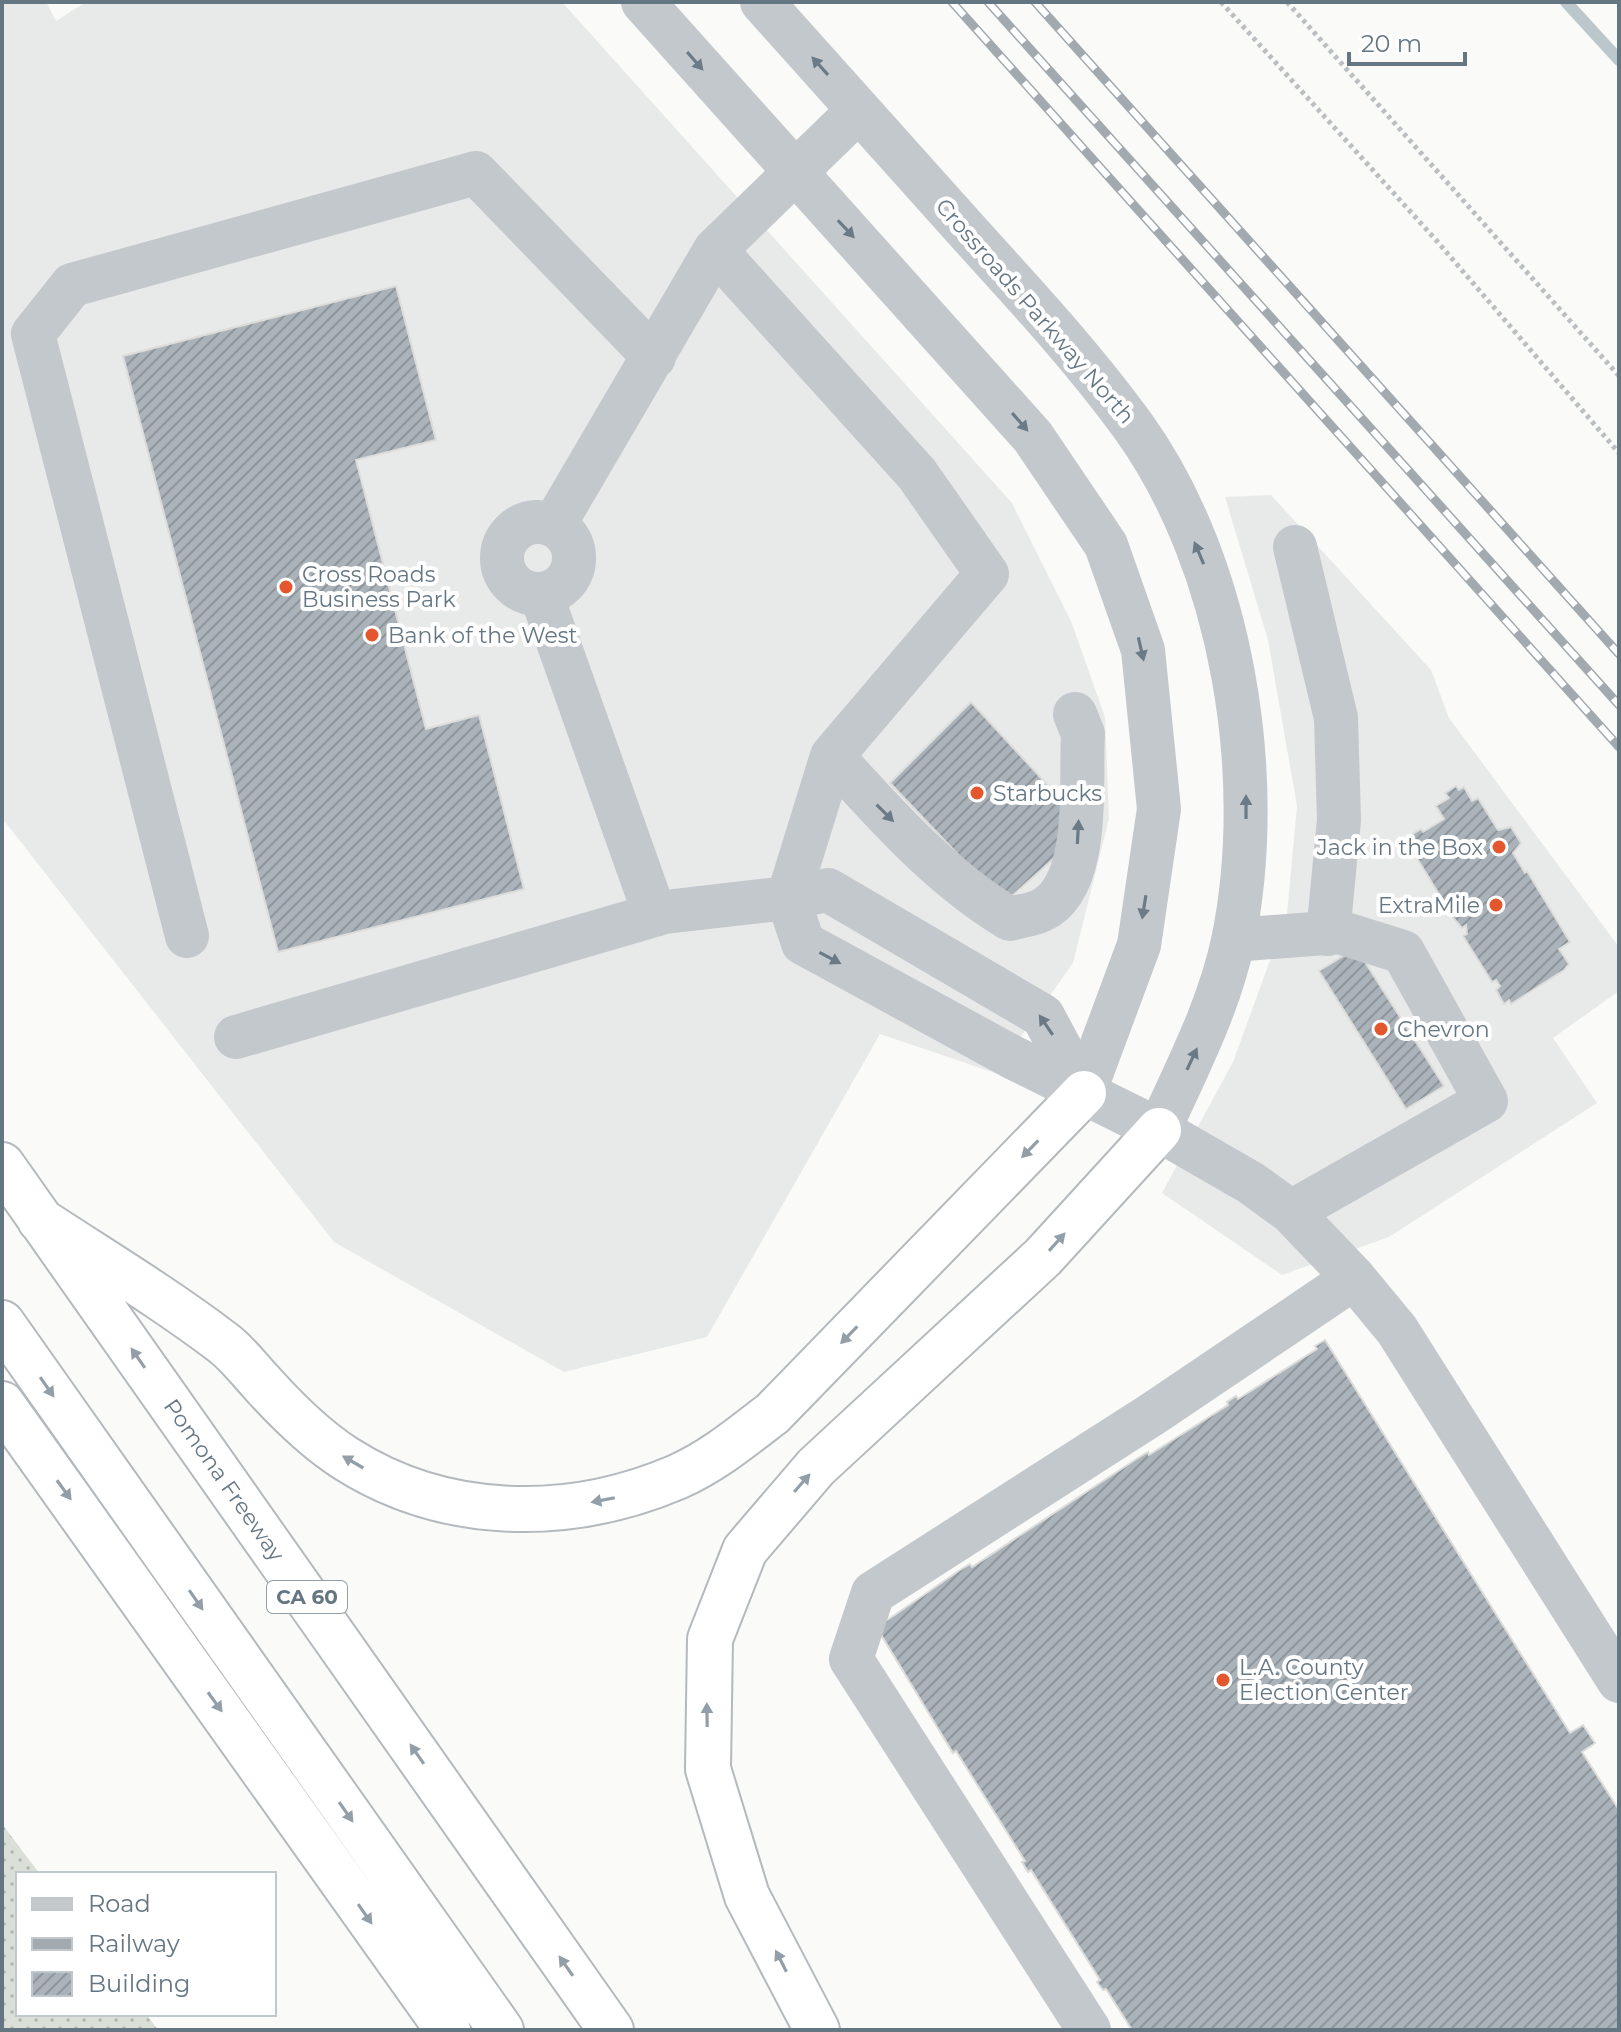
<svg xmlns="http://www.w3.org/2000/svg" width="1621" height="2032" font-family="Montserrat,sans-serif">
  <style>
    .built { fill: #e8e9e9 }
    .grass { fill: url(#grass-dots) }
    .lines { fill: none; stroke-linecap: round; stroke-linejoin: round }
    .stream { stroke: #bbc7cb; stroke-width: 12 }
    .building { fill: url(#building-hatch); stroke: #dcdcda; stroke-width: 2 }
    .highway-casing { stroke: #b4b9bd; stroke-width: 48 }
    .path { stroke: #bbbfc2; stroke-width: 5; stroke-dasharray: 4 4; stroke-linecap: butt }
    .minor { stroke: #c3c8cc; stroke-width: 44 }
    .highway { stroke: #fff; stroke-width: 44 }
    .rail-casing { stroke: #a2aab0; stroke-width: 9 }
    .rail { stroke: #fff; stroke-width: 6; stroke-dasharray: 18; stroke-linecap: butt }
    .oneway { fill: #6a7a87 }
    .oneway2 { fill: #939fa8 }
    .poi-dot { fill: #e4572e; stroke: #fff; stroke-width: 3 }
    .labels { text-anchor: middle; dominant-baseline: central; stroke-width: 8; stroke-linejoin: round; paint-order: stroke }
    .shield { fill: #fff; stroke: #939fa8; stroke-width: 2 }
    .shield-label { font-size: 20px; font-weight: bold; fill: #657683 }
    .street-label { font-size: 22px; fill: #657683; stroke: #fff }
    .poi-label { font-size: 22px; fill: #657683; stroke: #fff; text-anchor: start }
  </style>
  <defs>
    <pattern id="grass-dots" width="8" height="8" patternUnits="userSpaceOnUse" patternTransform="scale(2)"><rect width="8" height="8" fill="#dadfd7"/><path d="M2 2h.1M6 6h.1" fill="none" stroke="#b4b9b4" stroke-width="1.8" stroke-linecap="round"/></pattern>
    <pattern id="building-hatch" width="6" height="6" patternUnits="userSpaceOnUse" patternTransform="scale(2)"><rect width="6" height="6" fill="#aab3b9"/><path d="M-1 1l2-2M0 6l6-6M5 7l2-2" fill="none" stroke="#8e969c"/></pattern>
  </defs>
  <rect width="100%" height="100%" fill="#fafaf8"/>
  <path class="built" d="M2 2H46L56 21 86 2H562L1012 503 1071 621 1105 717 1109 819 1073 963 995 1073 880 1034 707 1337 564 1372 334 1242 2 818Z
    M1271 495 1431 670 1449 718 1619 947V991L1553 1038 1597 1103 1389 1237 1282 1275 1162 1193 1233 1062 1287 914 1297 806 1268 640 1225 497Z"/>
  <path class="grass" d="M2 1824 40 1874H18V2014H146L158 2030H2Z"/>
  <g class="lines">
    <path class="stream" d="M1566 2 1619 60"/>
  </g>
  <path class="building" d="M396 286 436 440 356 460 426 729 479 715 524 889 278 952 123 356Z
    M971 702 1065 804 1061 852 1004 903 890 783Z
    M1456 786 1459 790 1464 787 1472 801 1478 798 1498 830 1511 827 1521 843 1513 853 1525 873 1527 871 1570 942 1559 949 1569 964 1564 970 1511 1004 1509 1000 1504 1004 1496 990 1500 986 1496 980 1492 982 1463 936 1467 934 1466 925 1462 928 1454 919 1409 845 1413 843 1411 835 1421 829 1423 832 1444 819 1436 806 1449 798 1445 793Z
    M1356 948 1444 1086 1406 1109 1319 971Z
    M1325 1340 1570 1733 1583 1725 1595 1743 1582 1752 1619 1810V2030H1132L1106 1989 1103 1990 1097 1982 1100 1980 1031 1870 1028 1872 1022 1862 1025 1861 956 1751 953 1753 880 1633 883 1623 960 1570 970 1564 972 1567 1138 1458 1148 1452 1149 1455 1228 1405 1227 1402 1236 1396 1238 1399 1317 1349 1315 1346Z"/>
  <g class="lines">
    <g class="highway-casing">
      <path id="highway" d="M2 1165 611 2030
        M40 1220C101 1260 164 1298 222 1342 236 1352 248 1368 260 1381 285 1409 314 1438 345 1458 445 1522 569 1523 677 1477 713 1461 742 1437 773 1413L1084 1093
        M2 1323 501 2030
        M2 1404 448 2030
        M817 2030 747 1896 708 1769 710 1639 745 1550 816 1467 1043 1257 1159 1130"/>
    </g>
    <path class="path" d="M1221 2 1436 240 1619 453
      M1287 2 1619 376"/>
    <path class="minor" d="M643 2 1033 437 1106 545 1143 650 1159 809 1139 945 1084 1093
      M762 2C831 78 899 155 968 232 1025 295 1083 357 1133 426 1232 563 1267 777 1233 941 1219 1007 1187 1068 1159 1130
      M859 110 715 250 917 474 987 574 832 756 788 898 803 943 1012 1057 1159 1130 1251 1183 1291 1212 1354 1278 1397 1330 1619 1681
      M502 558a36 36 0 1 1 72 0a36 36 0 1 1-72 0Z
      M554 525 715 250
      M1295 547 1336 718 1339 820 1328 934
      M541 594 655 915
      M832 756C886 815 941 878 1010 919 1020 916 1031 915 1040 911 1092 888 1080 782 1083 734L1075 714
      M187 936 33 334 72 285 476 173 654 357
      M1233 940 1339 932 1403 952 1486 1101 1291 1212
      M236 1037 665 912 788 898 828 890 1043 1016 1084 1093
      M1089 2030 851 1659 873 1593 1154 1413 1354 1278"/>
    <use href="#highway" class="highway"/>
    <g class="rail-casing">
      <path id="rail" d="M952 2 1619 747
        M988 2 1619 705
        M1035 2 1619 654"/>
    </g>
    <use href="#rail" class="rail"/>
  </g>
  <defs><path id="oneway-solid" d="M-6-.8H1V-3.2L6.5 0L1 3.2V.8H-6Z" transform="scale(2)"/></defs>
  <g class="oneway">
    <use href="#oneway-solid" transform="translate(695 61) rotate(49)"/>
    <use href="#oneway-solid" transform="translate(820 66) rotate(-132)"/>
    <use href="#oneway-solid" transform="translate(846 229) rotate(47)"/>
    <use href="#oneway-solid" transform="translate(1020 422) rotate(49)"/>
    <use href="#oneway-solid" transform="translate(1199 553) rotate(-113)"/>
    <use href="#oneway-solid" transform="translate(1141 649) rotate(77)"/>
    <use href="#oneway-solid" transform="translate(1246 807) rotate(-90)"/>
    <use href="#oneway-solid" transform="translate(885 813) rotate(45)"/>
    <use href="#oneway-solid" transform="translate(1078 832) rotate(-87)"/>
    <use href="#oneway-solid" transform="translate(1144 907) rotate(99)"/>
    <use href="#oneway-solid" transform="translate(830 958) rotate(28)"/>
    <use href="#oneway-solid" transform="translate(1046 1025) rotate(-124)"/>
    <use href="#oneway-solid" transform="translate(1192 1059) rotate(-65)"/>
  </g>
  <g class="oneway2">
    <use href="#oneway-solid" transform="translate(1030 1149) rotate(134)"/>
    <use href="#oneway-solid" transform="translate(1057 1242) rotate(-48)"/>
    <use href="#oneway-solid" transform="translate(849 1335) rotate(134)"/>
    <use href="#oneway-solid" transform="translate(138 1358) rotate(-125)"/>
    <use href="#oneway-solid" transform="translate(47 1387) rotate(55)"/>
    <use href="#oneway-solid" transform="translate(353 1462) rotate(-150)"/>
    <use href="#oneway-solid" transform="translate(802 1483) rotate(-49)"/>
    <use href="#oneway-solid" transform="translate(64 1490) rotate(54)"/>
    <use href="#oneway-solid" transform="translate(603 1500) rotate(169)"/>
    <use href="#oneway-solid" transform="translate(196 1600) rotate(55)"/>
    <use href="#oneway-solid" transform="translate(215 1702) rotate(54)"/>
    <use href="#oneway-solid" transform="translate(707 1715) rotate(-91)"/>
    <use href="#oneway-solid" transform="translate(417 1754) rotate(-125)"/>
    <use href="#oneway-solid" transform="translate(346 1812) rotate(55)"/>
    <use href="#oneway-solid" transform="translate(365 1914) rotate(55)"/>
    <use href="#oneway-solid" transform="translate(781 1961) rotate(-117)"/>
    <use href="#oneway-solid" transform="translate(566 1966) rotate(-125)"/>
  </g>
  <g class="poi-dot">
    <circle cx="286" cy="587" r="8"/>
    <circle cx="372" cy="635" r="8"/>
    <circle cx="977" cy="793" r="8"/>
    <circle cx="1499" cy="847" r="8"/>
    <circle cx="1496" cy="905" r="8"/>
    <circle cx="1381" cy="1029" r="8"/>
    <circle cx="1223" cy="1680" r="8"/>
  </g>
  <g class="labels">
    <rect class="shield" x="267" y="1581" width="80" height="32" rx="6"/>
    <g class="shield-label">
      <text x="307" y="1597">CA 60</text>
    </g>
    <g class="street-label">
      <text transform="translate(1035 311) rotate(49)">Crossroads Parkway North</text>
      <text transform="translate(224 1480) rotate(55)">Pomona Freeway</text>
    </g>
    <g class="poi-label">
      <text x="302" y="574">Cross Roads<tspan x="302" dy="25">Business Park</tspan></text>
      <text x="388" y="635">Bank of the West</text>
      <text x="993" y="793">Starbucks</text>
      <text x="1483" y="847" text-anchor="end">Jack in the Box</text>
      <text x="1480" y="905" text-anchor="end">ExtraMile</text>
      <text x="1397" y="1029">Chevron</text>
      <text x="1239" y="1667">L.A. County<tspan x="1239" dy="25">Election Center</tspan></text>
    </g>
  </g>
  <rect width="1621" height="2032" fill="none" stroke="#657683" stroke-width="8"/>
  <rect x="16" y="1872" width="260" height="144" fill="#ffffff" stroke="#c1c8cd" stroke-width="2"/>
  <rect x="32" y="1898" width="40" height="12" fill="#c3c8cc" stroke="#c1c8cd" stroke-width="2"/>
  <text x="88" y="1912" font-size="24" fill="#657683">Road</text>
  <rect x="32" y="1938" width="40" height="12" fill="#a2aab0" stroke="#c1c8cd" stroke-width="2"/>
  <text x="88" y="1952" font-size="24" fill="#657683">Railway</text>
  <rect x="32" y="1972" width="40" height="24" fill="url(#building-hatch)" stroke="#c1c8cd" stroke-width="2"/>
  <text x="88" y="1992" font-size="24" fill="#657683">Building</text>
  <path d="M1349 52v12h116v-12" fill="none" stroke="#657683" stroke-width="4"/>
  <text x="1361" y="52" font-size="24" fill="#657683" stroke="#ffffff" stroke-width="6" paint-order="stroke">20 m</text>
</svg>
